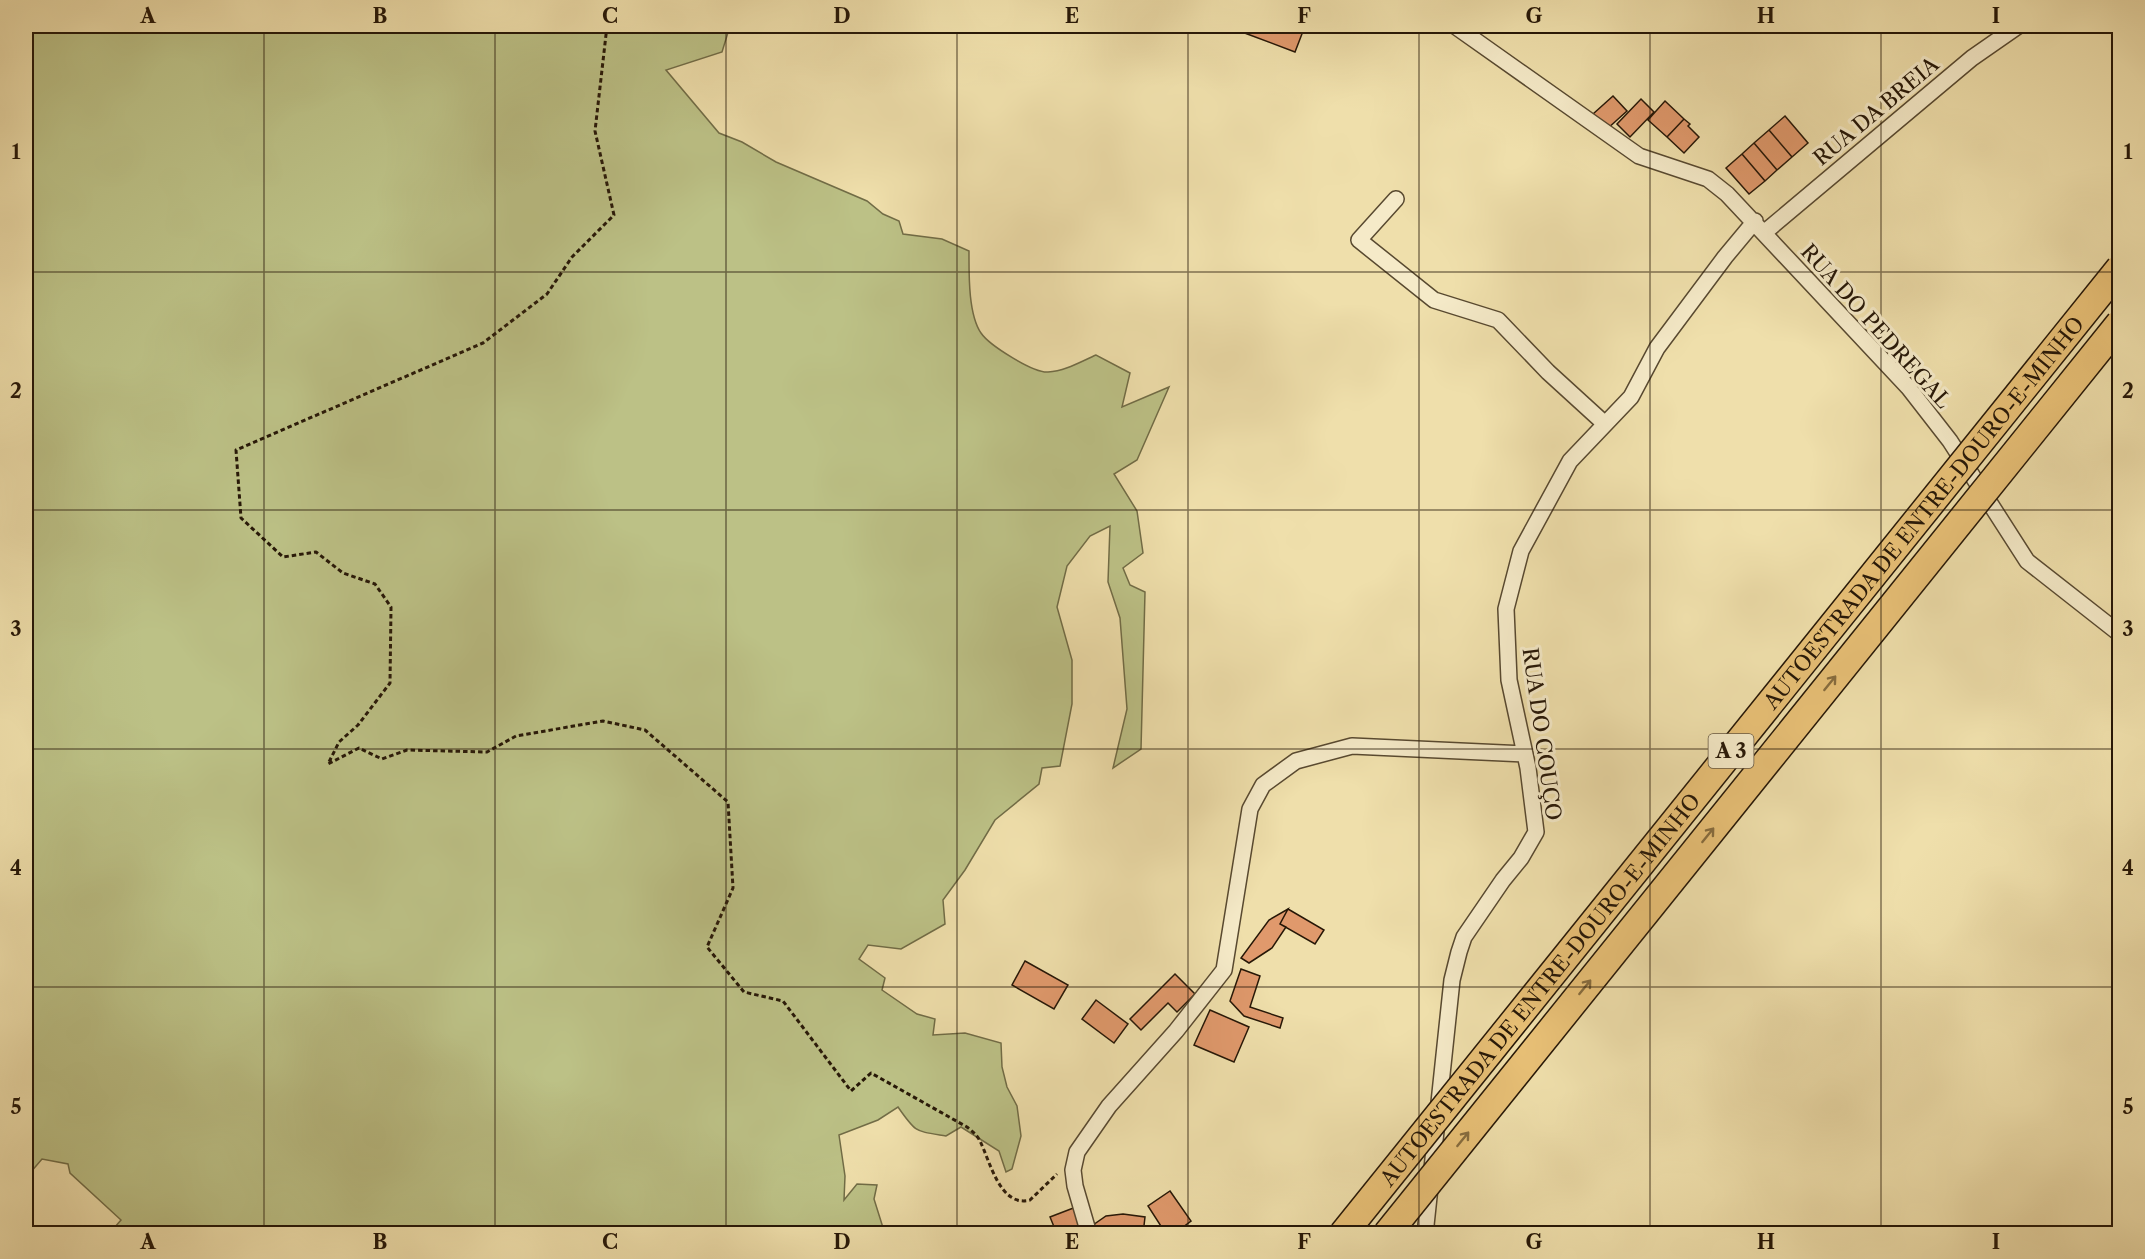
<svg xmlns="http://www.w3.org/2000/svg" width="2145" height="1259" font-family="'Libre Caslon Text',serif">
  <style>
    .green { fill: #bcc186; stroke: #716c46; stroke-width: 1.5 }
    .building { fill: #e0996c; stroke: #261707; stroke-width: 1.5 }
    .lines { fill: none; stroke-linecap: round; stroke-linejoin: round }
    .street-casing { stroke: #584930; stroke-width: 18 }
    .path { stroke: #261707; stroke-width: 3; stroke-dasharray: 4.5 3; stroke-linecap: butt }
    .street { stroke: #f5eac8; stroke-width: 15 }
    .highway-bridge-casing { stroke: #261707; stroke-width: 30; stroke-linecap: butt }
    .highway-bridge { stroke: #e8c076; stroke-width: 27 }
    .oneway { stroke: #876c3e }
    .grid { fill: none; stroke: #261707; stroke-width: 1.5; stroke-opacity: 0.55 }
    .labels { text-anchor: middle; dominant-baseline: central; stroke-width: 6; stroke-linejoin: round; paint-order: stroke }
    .shield { fill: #f5eac8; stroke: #645641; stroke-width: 1.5 }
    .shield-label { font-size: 20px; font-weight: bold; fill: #261707 }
    .street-label { font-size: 21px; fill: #261707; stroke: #f5eac8 }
    .neatline { fill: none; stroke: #261707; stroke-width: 2 }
    .grid-label { font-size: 20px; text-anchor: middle; font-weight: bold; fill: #261707 }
  </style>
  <rect width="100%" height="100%" fill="#efdfab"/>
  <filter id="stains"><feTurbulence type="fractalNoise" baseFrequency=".00333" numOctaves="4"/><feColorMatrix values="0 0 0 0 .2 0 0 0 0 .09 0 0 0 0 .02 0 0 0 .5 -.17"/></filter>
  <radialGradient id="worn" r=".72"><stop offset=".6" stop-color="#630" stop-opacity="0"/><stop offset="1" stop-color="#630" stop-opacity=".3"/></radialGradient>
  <path class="green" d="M26 26H730L722 52 666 70 719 133 742 142 776 162 867 201 883 214 899 221 903 234 942 239 969 251C969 273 968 314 981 333 989 345 1033 373 1048 372 1065 371 1080 362 1096 355L1130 373 1122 407 1169 387 1137 460 1114 474 1137 511 1143 553 1123 568 1130 585 1145 592 1141 749 1113 768 1127 709 1120 618 1108 582 1110 526 1090 536 1067 566 1057 607 1072 660V704L1060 766 1042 768 1039 784 995 820 965 870 943 900 945 924 901 949 868 945 859 959 885 978 882 990 917 1014 935 1019 933 1035 965 1033 1001 1043 1002 1067 1007 1087 1017 1106 1021 1136 1012 1169 1006 1172 999 1151 961 1127 946 1136C915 1131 916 1133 898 1107L878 1120 839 1135 845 1176 844 1200 857 1184 877 1185 874 1199 885 1234 117 1233 114 1228 121 1220 70 1173 68 1164 42 1159 30 1173 26 1171Z"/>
  <path class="building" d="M1245 26H1305L1295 52 1242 32Z
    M1613 96 1627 111 1607 129 1593 114Z
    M1641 99 1654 112 1630 137 1617 124Z
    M1665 101 1684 119 1667 137 1648 120Z
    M1785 116 1808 143 1792 157 1769 130Z
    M1684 119 1690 124 1688 126 1699 137 1684 153 1667 137Z
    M1769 130 1792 157 1777 170 1754 143Z
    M1754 143 1777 170 1765 181 1742 154Z
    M1742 154 1765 181 1749 194 1726 168Z
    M1288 909 1280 924 1286 927 1272 948 1249 963 1241 958 1269 920Z
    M1288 909 1324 930 1315 944 1280 924Z
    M1025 961 1068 985 1054 1009 1012 985Z
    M1241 969 1260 976 1250 1007 1283 1018 1280 1028 1244 1016 1230 1001Z
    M1175 974 1195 994 1177 1012 1168 1003 1141 1030 1130 1019Z
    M1096 1000 1128 1024 1114 1043 1082 1019Z
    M1210 1010 1249 1027 1234 1062 1194 1045Z
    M1170 1191 1191 1221 1174 1234H1166L1148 1206Z
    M1076 1207 1086 1230 1078 1234H1057L1050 1217Z
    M1123 1214 1145 1217 1143 1234H1096L1093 1225 1106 1216Z"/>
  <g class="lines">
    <g class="street-casing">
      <path id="street" d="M1455 26 1639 156 1708 179 1727 194 1908 387 1950 441 2027 561 2120 634
        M1396 199 1359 240 1434 300 1498 320 1548 372 1605 424
        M1765 232 1972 58 2018 26
        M1089 1234 1075 1186 1073 1170 1077 1152 1109 1106 1176 1031 1224 970 1250 809 1263 785 1296 761 1352 746 1525 754
        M1428 1234 1426 1225 1452 980 1459 952 1464 937 1503 880 1521 858 1536 832 1528 768 1509 680 1506 609 1521 551 1570 461 1631 397 1657 348 1725 257 1755 221"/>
    </g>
    <path class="path" d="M607 26 595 131 614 215 572 257 547 294 483 343 236 450 241 518 283 557 316 552 343 573 375 584 391 607 390 683 358 725 339 742 328 764 359 748 382 759 407 750 487 752 516 736 603 721 645 730 728 802 733 888 707 947 744 992 783 1001 851 1091 871 1073 967 1127C972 1131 977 1135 980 1141 990 1161 1000 1208 1030 1200L1057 1174"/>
    <use href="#street" class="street"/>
    <g class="highway-bridge-casing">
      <g id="highway-bridge">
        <path id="s1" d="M1343 1234 2120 268"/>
        <path d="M1387 1234 2120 323"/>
      </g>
    </g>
    <use href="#highway-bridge" class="highway-bridge"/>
  </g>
  <defs><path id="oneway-shaft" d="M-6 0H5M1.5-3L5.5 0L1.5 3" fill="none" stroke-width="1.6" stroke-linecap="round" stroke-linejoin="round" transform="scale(1.5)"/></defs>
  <g class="oneway">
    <use href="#oneway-shaft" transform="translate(1830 683) rotate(-51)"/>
    <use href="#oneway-shaft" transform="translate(1708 835) rotate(-51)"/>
    <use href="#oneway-shaft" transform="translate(1585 987) rotate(-51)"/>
    <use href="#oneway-shaft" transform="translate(1463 1139) rotate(-51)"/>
  </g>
  <path class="grid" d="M264 26V1234M495 26V1234M726 26V1234M957 26V1234M1188 26V1234M1419 26V1234M1650 26V1234M1881 26V1234M26 272H2120M26 510H2120M26 749H2120M26 987H2120"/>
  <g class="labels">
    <rect class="shield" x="1708.5" y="734" width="45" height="34" rx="4.5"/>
    <g class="shield-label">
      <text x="1731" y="751">A 3</text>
    </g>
    <g class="street-label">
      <text transform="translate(1876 111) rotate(-40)">RUA DA BREIA</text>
      <text transform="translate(1876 326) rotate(48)">RUA DO PEDREGAL</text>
      <text stroke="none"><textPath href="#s1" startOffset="926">AUTOESTRADA DE ENTRE-DOURO-E-MINHO</textPath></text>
      <text transform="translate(1542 734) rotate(82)">RUA DO COUÇO</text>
      <text stroke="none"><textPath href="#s1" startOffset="314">AUTOESTRADA DE ENTRE-DOURO-E-MINHO</textPath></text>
    </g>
  </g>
  <rect width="2145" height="1259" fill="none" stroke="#efdfab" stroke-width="66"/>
  <rect x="33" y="33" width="2079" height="1193" class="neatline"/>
  <g class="grid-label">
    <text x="148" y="23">A</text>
    <text x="380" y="23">B</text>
    <text x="610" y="23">C</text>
    <text x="842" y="23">D</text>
    <text x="1072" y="23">E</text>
    <text x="1304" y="23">F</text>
    <text x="1534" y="23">G</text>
    <text x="1766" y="23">H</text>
    <text x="1996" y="23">I</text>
    <text x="16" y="159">1</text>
    <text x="2128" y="159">1</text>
    <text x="16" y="398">2</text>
    <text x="2128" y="398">2</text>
    <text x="16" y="636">3</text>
    <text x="2128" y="636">3</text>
    <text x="16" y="875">4</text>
    <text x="2128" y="875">4</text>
    <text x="16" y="1114">5</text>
    <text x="2128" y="1114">5</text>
    <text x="148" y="1249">A</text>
    <text x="380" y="1249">B</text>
    <text x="610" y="1249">C</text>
    <text x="842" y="1249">D</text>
    <text x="1072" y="1249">E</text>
    <text x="1304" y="1249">F</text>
    <text x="1534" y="1249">G</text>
    <text x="1766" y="1249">H</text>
    <text x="1996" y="1249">I</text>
  </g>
  <rect width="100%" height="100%" filter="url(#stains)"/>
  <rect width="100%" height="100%" fill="url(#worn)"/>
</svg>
